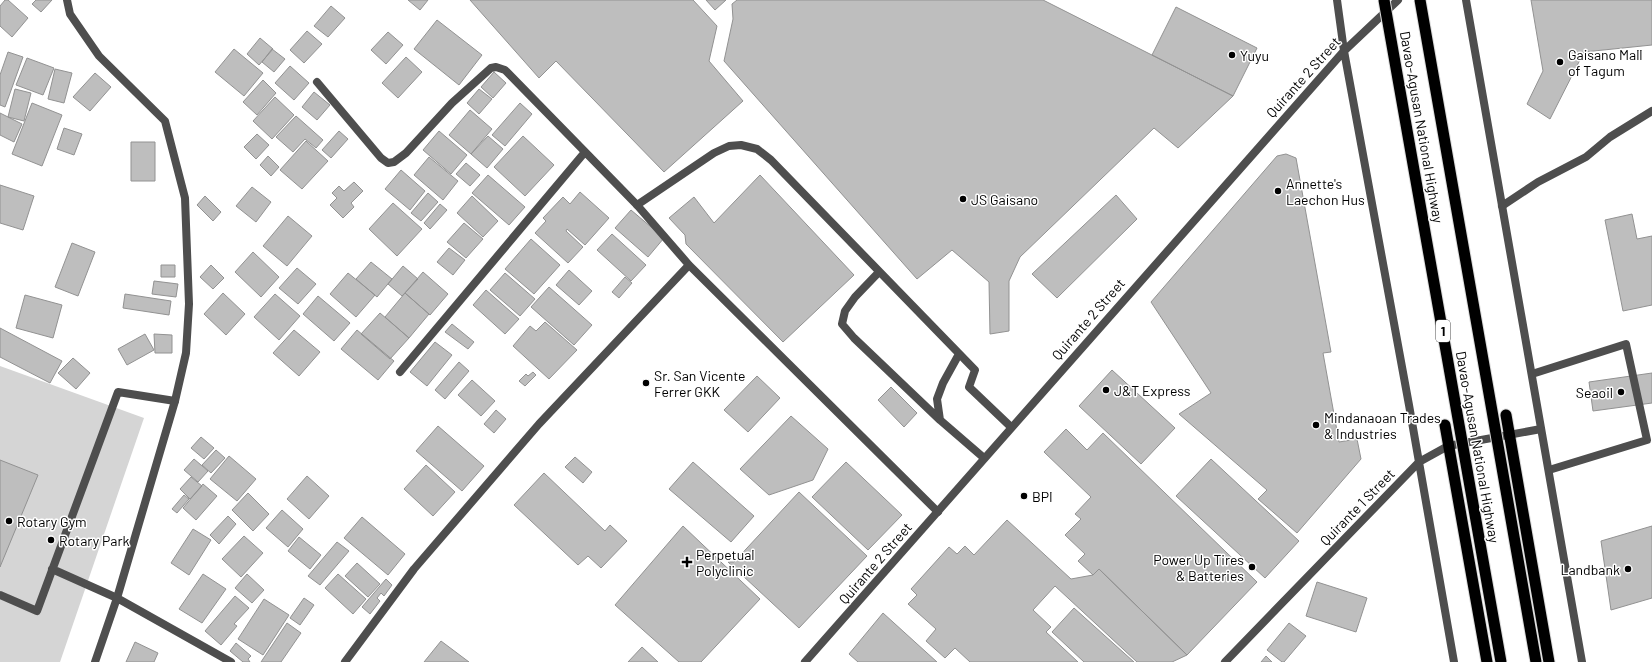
<svg xmlns="http://www.w3.org/2000/svg" width="1652" height="662" font-family="Barlow,sans-serif">
  <style>
    .green { fill: #d5d5d5 }
    .building { fill: #bebebe; stroke: #929292 }
    .lines { fill: none; stroke-linecap: round; stroke-linejoin: round }
    .trunk-casing { stroke: #dbdbdb; stroke-width: 13 }
    .service { stroke: #4e4e4e; stroke-width: 8 }
    .minor { stroke: #4e4e4e; stroke-width: 8 }
    .tertiary { stroke: #4e4e4e; stroke-width: 8 }
    .trunk { stroke: #000; stroke-width: 11 }
    .trunk-bridge-casing { stroke: #dbdbdb; stroke-width: 13; stroke-linecap: butt }
    .trunk-bridge { stroke: #000; stroke-width: 11 }
    .poi-dot { fill: #000; stroke: #fff; stroke-width: 1.5 }
    .labels { text-anchor: middle; dominant-baseline: central; stroke-width: 3; stroke-linejoin: round; paint-order: stroke }
    .shield { fill: #fff; stroke: #4c4c4c; stroke-width: 1 }
    .shield-label { font-size: 13px; font-weight: bold; fill: #000 }
    .poi-label { font-size: 14px; fill: #000; stroke: #fff; text-anchor: start }
    .street-label { font-size: 14px; fill: #000; stroke: #fff }
  </style>
  <rect width="100%" height="100%" fill="#fff"/>
  <path class="green" d="M0 366 144 418 60 662H0Z"/>
  <path class="building" d="M5 0H8L28 18 12 37 0 26V6Z
    M36 0H52L41 12 32 4Z
    M408 0H428L420 10Z
    M470 0H693L717 26 709 61 743 101 664 172 556 61 539 78Z
    M706 0H726L715 10Z
    M737 0H1043L1233 96 1178 148 1154 128 1020 257 1009 281V331L990 334 989 282 952 250 917 279 724 61 733 19 732 4Z
    M1531 0H1652V45L1584 52 1550 119 1527 104 1543 71Z
    M331 6 345 18 328 37 314 26Z
    M1176 7 1257 48 1233 96 1152 55Z
    M437 20 482 55 459 85 414 49Z
    M307 31 322 44 304 63 290 50Z
    M388 32 403 45 386 64 371 50Z
    M260 38 273 49 259 65 247 54Z
    M234 49 263 73 244 96 215 72Z
    M272 49 285 59 274 72 262 62Z
    M8 52 23 57 5 107 0 105V75Z
    M406 57 422 72 398 98 382 83Z
    M27 58 54 68 43 95 16 85Z
    M290 66 309 83 294 100 275 83Z
    M55 69 72 73 64 103 48 99Z
    M494 72 506 83 493 98 481 87Z
    M95 73 111 87 90 111 73 97Z
    M263 80 276 93 257 115 243 102Z
    M15 89 31 93 24 121 8 117Z
    M479 89 492 99 479 114 467 103Z
    M314 92 330 105 317 120 302 107Z
    M275 97 294 115 272 139 253 121Z
    M32 103 62 115 42 166 12 154Z
    M520 103 532 114 505 146 492 135Z
    M470 110 492 129 471 154 449 135Z
    M0 113 22 124 14 142 0 135Z
    M296 116 323 140 316 148 305 139 293 152 276 137Z
    M64 128 82 134 74 155 57 149Z
    M339 131 348 139 331 158 322 150Z
    M439 131 467 155 451 174 423 150Z
    M257 134 269 145 256 159 244 147Z
    M488 136 503 149 487 168 471 154Z
    M523 136 554 165 525 196 494 167Z
    M306 141 328 161 302 189 280 170Z
    M131 142H155V181H131Z
    M1286 154 1296 158 1331 352 1323 353 1339 442 1357 439 1361 459 1297 533 1258 499 1267 490 1179 414 1211 393 1151 302 1277 156Z
    M268 156 279 167 271 176 260 165Z
    M429 157 458 181 443 200 414 175Z
    M466 163 480 175 470 186 456 174Z
    M401 170 425 191 410 210 385 189Z
    M488 175 525 207 509 225 472 193Z
    M760 175 854 275 783 342 686 244 685 235 669 218 694 197 714 223Z
    M354 182 363 191 351 203 354 207 343 218 330 205 337 198 332 193 339 186 344 191Z
    M0 185 34 196 23 230 0 223Z
    M252 187 271 202 256 222 236 206Z
    M580 192 609 218 585 245 567 229 566 231 583 247 568 263 535 233 546 221 543 218 563 197 570 204Z
    M428 193 438 202 421 221 411 213Z
    M1116 195 1137 219 1057 298 1032 274Z
    M205 196 221 212 213 221 197 205Z
    M472 196 498 221 483 237 457 213Z
    M393 203 422 229 397 256 369 229Z
    M440 204 447 210 430 229 424 223Z
    M631 210 664 238 648 257 615 228Z
    M1632 214 1637 239 1652 236V305L1623 311 1605 220Z
    M288 216 312 236 287 266 263 246Z
    M464 223 483 239 466 258 447 242Z
    M612 234 646 265 631 281 597 250Z
    M531 239 560 265 534 294 505 269Z
    M72 243 95 252 78 296 55 287Z
    M449 248 465 260 453 275 437 262Z
    M253 252 279 277 261 297 235 272Z
    M371 262 392 279 377 297 356 279Z
    M161 265H175V277H161Z
    M211 265 224 278 213 289 200 277Z
    M403 266 418 279 402 296 388 284Z
    M297 268 316 284 298 304 279 288Z
    M569 270 592 291 579 305 556 285Z
    M423 272 448 294 430 315 405 293Z
    M348 273 375 295 356 317 330 294Z
    M505 273 535 299 520 316 490 290Z
    M625 277 632 283 619 298 612 292Z
    M154 281 178 284 176 297 152 294Z
    M549 287 592 325 574 345 531 307Z
    M486 290 519 319 505 334 473 305Z
    M223 293 245 314 226 335 204 314Z
    M405 293 429 314 409 338 385 317Z
    M125 294 171 301 169 315 123 308Z
    M275 294 300 316 279 340 254 317Z
    M25 295 62 305 53 338 16 328Z
    M318 296 350 323 334 341 303 314Z
    M380 313 409 338 390 359 361 334Z
    M545 322 577 350 549 379 513 346 530 326 536 331Z
    M452 324 474 342 468 349 445 332Z
    M0 328 62 361 50 383 0 357Z
    M294 330 320 352 299 376 273 353Z
    M357 330 394 361 378 380 341 349Z
    M145 334 154 350 127 365 118 349Z
    M154 334 172 335V353H155Z
    M435 342 452 355 427 386 410 372Z
    M73 358 90 373 76 389 58 373Z
    M459 362 469 371 445 399 435 390Z
    M1112 370 1175 428 1141 464 1079 406Z
    M533 372 536 375 525 386 519 381 526 374 528 376Z
    M1652 373V403L1593 411 1589 382Z
    M757 376 780 398 748 432 724 410Z
    M472 380 495 401 481 416 458 395Z
    M891 387 917 413 904 427 878 400Z
    M496 410 506 419 494 433 484 424Z
    M791 416 828 449 813 480 769 495 740 469Z
    M438 426 484 466 462 491 416 451Z
    M1066 429 1087 450 1103 433 1257 582 1187 655 1099 569 1093 575 1078 561 1085 554 1065 535 1081 519 1075 514 1091 497 1044 452Z
    M201 437 214 448 204 459 191 448Z
    M216 450 225 458 211 473 202 465Z
    M229 456 256 479 237 501 210 479Z
    M575 457 592 472 583 483 565 467Z
    M194 459 208 471 198 482 184 470Z
    M1211 459 1299 541 1265 578 1176 496Z
    M0 460 38 475 0 567Z
    M693 462 754 516 731 542 669 489Z
    M846 462 902 515 868 550 812 497Z
    M426 465 455 492 433 516 404 489Z
    M544 473 605 531 610 525 627 541 601 568 588 556 578 565 514 505Z
    M307 476 329 496 309 519 287 499Z
    M191 477 202 486 190 499 180 489Z
    M203 484 217 496 196 520 183 508Z
    M799 492 867 556 799 628 728 562H734Z
    M248 493 269 514 253 531 232 510Z
    M184 495 189 499 177 513 172 509Z
    M282 510 303 529 288 547 266 528Z
    M228 516 236 524 219 544 210 535Z
    M362 517 405 554 388 575 344 538Z
    M1007 520 1071 579 1093 575 1099 569 1187 655 1172 662H1137L1055 586 1033 610 1051 627 1046 632 1078 662H970L955 648 945 658 926 641 936 629 908 604 917 595 911 589 949 547 957 554 965 546 974 555Z
    M683 526 760 599 701 662H679L615 605Z
    M1652 526V598L1611 610 1601 541Z
    M193 529 211 540 189 575 171 563Z
    M244 536 263 553 241 577 222 559Z
    M299 537 321 555 310 569 288 551Z
    M337 542 349 551 320 585 308 576Z
    M357 563 380 584 368 597 345 576Z
    M203 574 226 589 202 623 179 609Z
    M247 574 264 590 252 603 235 588Z
    M338 574 366 599 353 614 325 588Z
    M386 579 392 585 384 596 381 593 377 598 380 601 370 614 362 607Z
    M1317 582 1367 598 1356 632 1306 616Z
    M235 596 249 608 234 624 237 626 221 645 205 631Z
    M304 598 314 605 300 625 290 618Z
    M264 599 289 615 263 655 238 639Z
    M1074 608 1134 662H1084L1052 632Z
    M883 613 937 662H858L849 654Z
    M287 623 301 633 281 662H261Z
    M1289 623 1306 636 1284 662H1282L1267 650Z
    M441 641 469 662H424Z
    M135 642 158 653 154 662H126Z
    M236 643 251 656 248 659 250 662H243L230 651Z
    M642 647 658 662H628Z
    M1266 656 1272 662H1261Z"/>
  <g class="lines">
    <g class="trunk-casing">
      <path id="trunk" d="M1506 415 1549 662
        M1445 425 1487 662"/>
    </g>
    <path class="service" d="M637 205 714 153 729 146 741 145 757 149 771 160 975 370 969 387 1011 427
      M1502 206 1538 182 1586 157 1610 137 1652 111
      M879 272 855 297 845 311 842 324 854 338 940 420
      M959 354 943 383 937 399 940 420 984 458
      M1532 374 1626 344 1647 440 1549 470
      M52 569 117 598
      M0 595 37 611 118 392 175 401"/>
    <path class="minor" d="M67 0 70 14 99 56 165 121 185 198 189 304 186 353 175 401 117 598 95 662
      M317 82 381 158 388 163 394 162 406 153 452 103 491 68 496 67 505 70 637 205 689 265 938 512
      M400 372 585 152
      M117 598 231 662
      M345 662 414 569 539 424 689 265"/>
    <path class="tertiary" d="M1337 0 1344 51 1409 405 1454 662
      M1466 0 1582 662
      M805 662 1344 51 1398 0
      M1225 662 1419 462 1448 446 1541 429"/>
    <use href="#trunk" class="trunk"/>
    <g class="trunk-bridge-casing">
      <path id="trunk-bridge" d="M1384 0 1501 662
        M1420 0 1536 662"/>
    </g>
    <use href="#trunk-bridge" class="trunk-bridge"/>
  </g>
  <g class="poi-dot">
    <circle cx="1232" cy="55" r="4"/>
    <circle cx="1560" cy="62" r="4"/>
    <circle cx="1278" cy="191" r="4"/>
    <circle cx="963" cy="199" r="4"/>
    <circle cx="646" cy="383" r="4"/>
    <circle cx="1106" cy="390" r="4"/>
    <circle cx="1621" cy="392" r="4"/>
    <circle cx="1316" cy="425" r="4"/>
    <circle cx="1024" cy="496" r="4"/>
    <circle cx="9" cy="521" r="4"/>
    <circle cx="51" cy="540" r="4"/>
    <path d="M685 556h4v4h4v4h-4v4h-4v-4h-4v-4h4z"/>
    <circle cx="1252" cy="567" r="4"/>
    <circle cx="1628" cy="569" r="4"/>
  </g>
  <g class="labels">
    <rect class="shield" x="1436" y="320" width="14" height="22" rx="3"/>
    <g class="shield-label">
      <text x="1443" y="331">1</text>
    </g>
    <g class="poi-label">
      <text x="1568" y="54">Gaisano Mall<tspan x="1568" dy="16">of Tagum</tspan></text>
      <text x="1240" y="55">Yuyu</text>
      <text x="1286" y="183">Annette's<tspan x="1286" dy="16">Laechon Hus</tspan></text>
      <text x="971" y="199">JS Gaisano</text>
      <text x="654" y="375">Sr. San Vicente<tspan x="654" dy="16">Ferrer GKK</tspan></text>
      <text x="1114" y="390">J&amp;T Express</text>
      <text x="1613" y="392" text-anchor="end">Seaoil</text>
      <text x="1324" y="417">Mindanaoan Trades<tspan x="1324" dy="16">&amp; Industries</tspan></text>
      <text x="1032" y="496">BPI</text>
      <text x="17" y="521">Rotary Gym</text>
      <text x="59" y="540">Rotary Park</text>
      <text x="696" y="554">Perpetual<tspan x="696" dy="16">Polyclinic</tspan></text>
      <text x="1244" y="559" text-anchor="end">Power Up Tires<tspan x="1244" dy="16">&amp; Batteries</tspan></text>
      <text x="1620" y="569" text-anchor="end">Landbank</text>
    </g>
    <g class="street-label">
      <text transform="translate(1303 77) rotate(-48)">Quirante 2 Street</text>
      <text transform="translate(1422 127) rotate(80)">Davao-Agusan National Highway</text>
      <text transform="translate(1088 319) rotate(-49)">Quirante 2 Street</text>
      <text transform="translate(1478 447) rotate(80)">Davao-Agusan National Highway</text>
      <text transform="translate(1357 507) rotate(-46)">Quirante 1 Street</text>
      <text transform="translate(875 563) rotate(-49)">Quirante 2 Street</text>
    </g>
  </g>
</svg>
